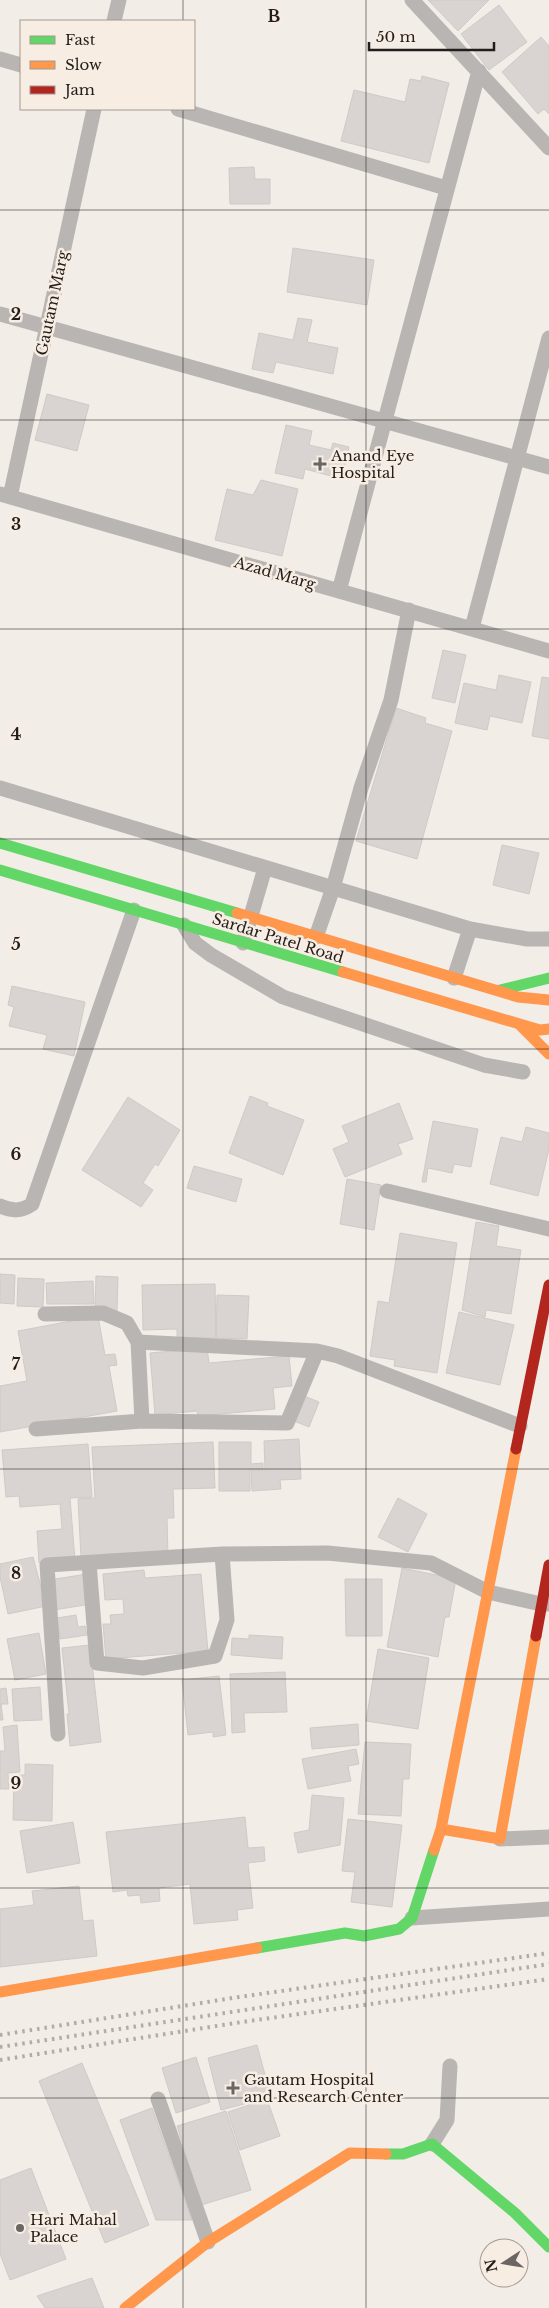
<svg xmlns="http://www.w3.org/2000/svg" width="549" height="2308" font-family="'Libre Baskerville',serif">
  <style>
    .building { fill: #d9d4d1; stroke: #cfcac6 }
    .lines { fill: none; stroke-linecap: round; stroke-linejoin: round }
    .street { stroke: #b8b5b3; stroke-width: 15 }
    .fast { stroke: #63d668; stroke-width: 11 }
    .slow { stroke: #ff974d; stroke-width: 11 }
    .jam { stroke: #b3261e; stroke-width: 11 }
    .rail { stroke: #b0acaa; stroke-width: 4; stroke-dasharray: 2.5 5; stroke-linecap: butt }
    .grid { fill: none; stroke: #221e1b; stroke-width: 1; stroke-opacity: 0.55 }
    .poi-dot { fill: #6b6663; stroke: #f8ede3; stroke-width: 2 }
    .labels { text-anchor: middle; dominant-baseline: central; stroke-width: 5; stroke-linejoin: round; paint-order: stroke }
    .street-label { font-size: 15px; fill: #221e1b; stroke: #f8ede3 }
    .poi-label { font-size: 15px; fill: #221e1b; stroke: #f8ede3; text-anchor: start }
    .grid-label { font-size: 16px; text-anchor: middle; font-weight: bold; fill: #221e1b; stroke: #f8ede3; stroke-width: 5; stroke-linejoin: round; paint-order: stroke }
  </style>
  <rect width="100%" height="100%" fill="#f3ede8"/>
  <path class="building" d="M428 0H489L458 31Z
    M499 5 527 42 489 70 461 34Z
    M541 37 549 46V114L544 109 538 114 502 72Z
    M422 76 449 83 429 163 341 141 354 90 405 102 410 79 421 81Z
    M254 167 255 179H270V204H230L229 168Z
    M293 248 374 260 367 305 287 292Z
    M298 318 312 320 307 342 338 348 333 374 276 362 273 373 252 369 259 333 293 340Z
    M47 394 89 405 77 451 35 440Z
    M286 425 312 431 309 445 331 450 333 443 349 447 342 479 305 469 303 479 275 473Z
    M261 480 298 489 282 556 215 540 227 489 253 495Z
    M443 650 466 655 455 703 432 698Z
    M499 675 531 682 522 723 490 716 487 730 455 723 464 683 496 690Z
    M542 677 549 678V739L532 736Z
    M396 708 426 718 425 723 452 731 417 859 356 841Z
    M502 845 539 853 529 894 493 885Z
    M12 986 85 1002 74 1056 43 1049 47 1035 9 1026 14 1007 8 1005Z
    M250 1096 268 1103 267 1106 304 1120 283 1175 229 1153Z
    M128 1097 180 1130 158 1166 155 1164 143 1183 153 1190 141 1207 82 1170Z
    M399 1103 413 1139 398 1144 402 1154 345 1177 333 1149 349 1142 342 1126Z
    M433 1121 478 1129 471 1167 454 1164 452 1173 428 1168 426 1182H422Z
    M526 1127 549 1133V1149L538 1196 490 1184 501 1137 522 1142Z
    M194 1166 242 1179 236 1202 187 1188Z
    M347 1179 381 1185 374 1230 340 1224Z
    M476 1222 499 1226 496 1246 521 1250 511 1314 486 1310 485 1317 462 1310Z
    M400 1233 457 1243 437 1373 394 1366 395 1360 370 1356 378 1301 389 1303Z
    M0 1274 15 1275 14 1304 0 1303Z
    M96 1276 118 1277 117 1311H95Z
    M18 1278 44 1279 43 1307 17 1306Z
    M93 1281 94 1304H47L46 1283Z
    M215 1284 216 1338H177V1329L143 1330 142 1285Z
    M217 1295 249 1296 247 1339 216 1338Z
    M459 1312 514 1325 500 1385 446 1373Z
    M98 1316 105 1355 115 1354 117 1365 109 1366 117 1411 0 1432V1386L27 1381 18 1331Z
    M207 1348 209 1363 289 1356 292 1386 273 1388 275 1409 198 1416 197 1411 155 1415 150 1353Z
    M304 1396 319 1402 309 1427 294 1421Z
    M299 1439 301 1479 280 1480 281 1489 252 1491 251 1470H265L264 1441Z
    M213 1442 215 1488 173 1489 174 1518H167L168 1555 81 1558 78 1499 95 1498 92 1447Z
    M219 1442H251V1464L263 1463V1469H250V1491H219Z
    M88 1444 92 1497 70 1498 75 1560 39 1563 37 1531 62 1529 60 1504 20 1507 19 1496 6 1497 2 1450Z
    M398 1498 427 1514 408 1552 378 1537Z
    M33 1557 46 1606 8 1614 0 1577V1564Z
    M402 1568 456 1579 449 1617H445L438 1657 387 1647Z
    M144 1570 145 1578 201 1574 208 1651 106 1659 103 1624H111L110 1615 124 1614 123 1599 105 1600 103 1574Z
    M87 1574 91 1604 54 1610 49 1580Z
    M345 1579H382V1636H346Z
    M76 1615 78 1627 85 1626 87 1635 60 1639 57 1618Z
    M39 1633 46 1674 15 1680 7 1639Z
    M249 1635 283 1637 282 1659 231 1655 232 1638 249 1639Z
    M90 1645 101 1742 70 1746 67 1714H69L62 1648Z
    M378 1649 429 1658 418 1729 366 1721Z
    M285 1672 287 1712 244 1713 245 1732 232 1733 230 1674Z
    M219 1676 226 1735 213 1737V1732L188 1735 182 1680Z
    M40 1687 42 1720 14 1721 12 1689Z
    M6 1688 8 1704H1L3 1720H0V1689Z
    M358 1724 359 1745 312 1749 310 1728Z
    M17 1725 20 1772 8 1773 9 1789H0V1751H5L3 1727Z
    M365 1742 411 1744 409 1779H403L401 1816 358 1814Z
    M356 1749 359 1764 348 1766 351 1781 308 1789 302 1759Z
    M25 1764 53 1765 52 1821 13 1820 14 1775H25Z
    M312 1795 344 1798 340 1845 298 1853 294 1833 309 1830Z
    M245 1817 248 1848 264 1847 265 1861 248 1863 253 1908 237 1910 238 1920 194 1924 190 1884 159 1888 160 1901 141 1903 140 1895 128 1896 127 1890 113 1892 106 1832Z
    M348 1819 402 1825 392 1907 351 1902 355 1872 342 1871Z
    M73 1822 80 1863 27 1873 20 1831Z
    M79 1886 83 1921 93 1920 97 1956 0 1967V1909L34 1905 32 1891Z
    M257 2045 271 2097 221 2110 208 2058Z
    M196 2057 210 2102 176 2113 162 2068Z
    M82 2063 149 2225 105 2243 39 2081Z
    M267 2099 280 2136 240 2150 228 2112Z
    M152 2108 192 2220H156L120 2120Z
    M226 2111 251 2190 201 2205 177 2126Z
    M31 2168 66 2259 10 2280 0 2254V2180Z
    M92 2278 104 2308H45L37 2296Z"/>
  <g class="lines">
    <path class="street" d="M412 0 549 148
      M114 21 119 0
      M0 59 21 65
      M178 109 446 188
      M0 314 549 467
      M0 494 549 651
      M10 497 94 109
      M339 591 479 71
      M472 628 549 338
      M0 788 470 929 527 939H549
      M184 925 195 943 211 955 283 997 484 1065 523 1072
      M316 937 333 888 361 788 391 700 409 610
      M243 943 265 868
      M454 978 470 929
      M387 1191 549 1229
      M0 1206C12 1211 21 1212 32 1204L134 910
      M45 1314 103 1313 127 1323 138 1342
      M142 1421 138 1342 317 1351 338 1356 520 1426
      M36 1429 142 1421 287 1423 317 1351
      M89 1563 97 1663 143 1668 215 1656 227 1620 222 1554
      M58 1734 47 1565 222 1554 327 1553 431 1563 488 1592 541 1604H549
      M500 1839 549 1837
      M412 1918 549 1909
      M158 2099 208 2242
      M432 2144 447 2120 450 2066"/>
    <path class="fast" d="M0 843 237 913
      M0 870 343 972
      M500 990 549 978
      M257 1948 345 1933 364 1936 399 1929 412 1918 434 1850
      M386 2154H403L432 2144 515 2213 549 2247"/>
    <path class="slow" d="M237 913 518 997 549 1000
      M343 972 540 1030 549 1029
      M519 1024 549 1054
      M441 1829 500 1839 536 1636
      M434 1850 441 1829 516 1449
      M0 1992 257 1948
      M125 2308 208 2242 350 2153 386 2154"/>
    <path class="jam" d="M516 1449 549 1285
      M536 1636 549 1565"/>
    <path class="rail" d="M0 2035 239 1997 549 1953
      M0 2047 549 1964
      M0 2060 242 2022 549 1979"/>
  </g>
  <path class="grid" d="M183 0V21M366 0V2308M183 109V2308M0 210H549M0 420H549M0 629H549M0 839H549M0 1049H549M0 1259H549M0 1469H549M0 1679H549M0 1888H549M0 2098H549"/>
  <g class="poi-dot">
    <path d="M317.5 456.5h5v5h5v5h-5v5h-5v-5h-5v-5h5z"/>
    <path d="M230.5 2080.5h5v5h5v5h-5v5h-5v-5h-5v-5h5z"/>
    <circle cx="20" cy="2228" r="5"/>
  </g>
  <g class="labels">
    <g class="street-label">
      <text transform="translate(52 303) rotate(-78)">Gautam Marg</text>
      <text transform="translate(275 573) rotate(16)">Azad Marg</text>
      <text transform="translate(278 938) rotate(17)">Sardar Patel Road</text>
    </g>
    <g class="poi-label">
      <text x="331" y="455">Anand Eye<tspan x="331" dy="17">Hospital</tspan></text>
      <text x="244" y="2079">Gautam Hospital<tspan x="244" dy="17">and Research Center</tspan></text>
      <text x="30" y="2219">Hari Mahal<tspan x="30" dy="17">Palace</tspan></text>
    </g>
  </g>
  <g class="grid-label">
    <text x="274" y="22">B</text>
    <text x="16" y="320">2</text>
    <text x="16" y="530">3</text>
    <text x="16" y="740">4</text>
    <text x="16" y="950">5</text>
    <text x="16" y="1160">6</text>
    <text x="16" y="1370">7</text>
    <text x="16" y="1579">8</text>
    <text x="16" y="1789">9</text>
  </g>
  <rect x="20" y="20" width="175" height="90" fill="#f8ede3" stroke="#a29a93"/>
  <rect x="30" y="36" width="25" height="8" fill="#63d668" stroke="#a29a93"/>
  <text x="65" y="45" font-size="15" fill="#221e1b">Fast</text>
  <rect x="30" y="61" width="25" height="8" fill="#ff974d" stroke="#a29a93"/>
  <text x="65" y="70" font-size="15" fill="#221e1b">Slow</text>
  <rect x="30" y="86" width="25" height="8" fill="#b3261e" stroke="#a29a93"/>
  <text x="65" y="95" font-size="15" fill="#221e1b">Jam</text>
  <g transform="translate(504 2263) rotate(258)"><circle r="24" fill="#f8ede3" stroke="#a29a93"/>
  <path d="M0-4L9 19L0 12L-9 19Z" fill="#6b6663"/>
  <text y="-8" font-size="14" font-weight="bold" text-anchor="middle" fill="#221e1b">N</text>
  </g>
  <path d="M369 42v8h125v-8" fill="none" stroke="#221e1b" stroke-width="2.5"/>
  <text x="376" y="42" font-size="15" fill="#221e1b" stroke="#f8ede3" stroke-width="4" paint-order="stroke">50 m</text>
</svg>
